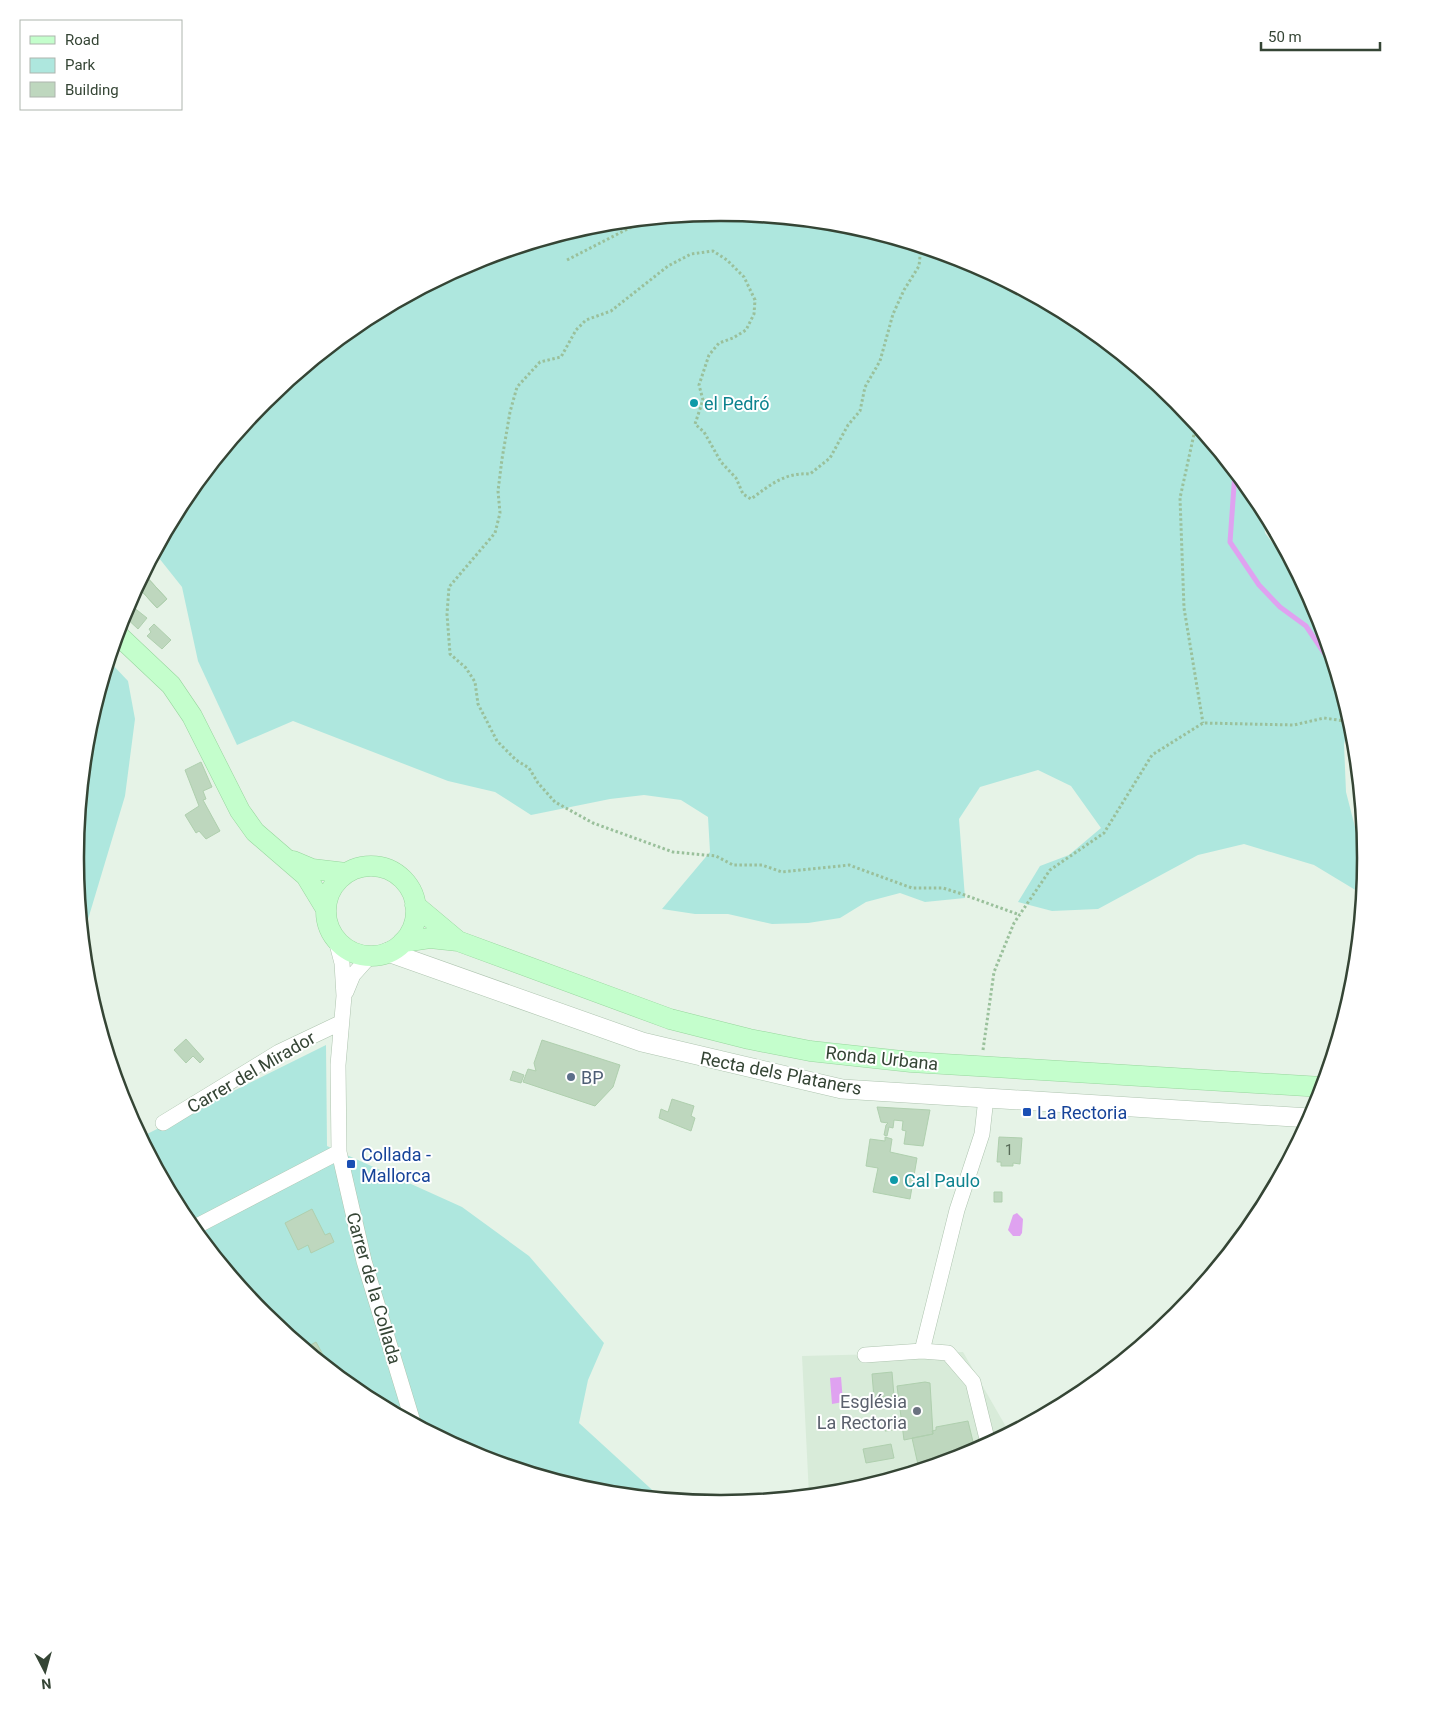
<svg xmlns="http://www.w3.org/2000/svg" width="1441" height="1716" font-family="Roboto,sans-serif">
  <style>
    .residential { fill: #d8ebd9 }
    .green { fill: #aee7de }
    .water { fill: #dfa2f0 }
    .lines { fill: none; stroke-linecap: round; stroke-linejoin: round }
    .stream { stroke: #dfa2f0; stroke-width: 5 }
    .building { fill: #bed7be; stroke: #afcfae }
    .minor-casing { stroke: #aec4af; stroke-width: 16 }
    .tertiary-casing { stroke: #aec4af; stroke-width: 20 }
    .secondary-casing { stroke: #98d69e; stroke-width: 21 }
    .path { stroke: #9ac09b; stroke-width: 3; stroke-dasharray: 2.5 2.5; stroke-linecap: butt }
    .minor { stroke: #fff; stroke-width: 15 }
    .tertiary { stroke: #fff; stroke-width: 19 }
    .secondary { stroke: #c4fecc; stroke-width: 20 }
    .culture-dot { fill: #0f9aa8; stroke: #fff; stroke-width: 2 }
    .service-dot { fill: #5c6f8a; stroke: #fff; stroke-width: 2 }
    .transit-dot { fill: #1a4fb4; stroke: #fff; stroke-width: 2 }
    .worship-dot { fill: #6b7280; stroke: #fff; stroke-width: 2 }
    .labels { text-anchor: middle; dominant-baseline: central; stroke-width: 4; stroke-linejoin: round; paint-order: stroke }
    .number-label { font-size: 15px; fill: #576a57 }
    .culture-label { font-size: 18px; fill: #0d838f; stroke: #fff; text-anchor: start }
    .street-label { font-size: 18px; fill: #354535; stroke: #fff }
    .service-label { font-size: 18px; fill: #4e5e75; stroke: #fff; text-anchor: start }
    .transit-label { font-size: 18px; fill: #164399; stroke: #fff; text-anchor: start }
    .worship-label { font-size: 18px; fill: #5b616d; stroke: #fff; text-anchor: end }
    .rim { fill: none; stroke: #354535; stroke-width: 2.5 }
  </style>
  <rect width="100%" height="100%" fill="#e6f3e7"/>
  <path class="residential" d="M963 1352 1009 1432 967 1454 846 1491 809 1495 802 1356Z"/>
  <path class="green" d="M721 213 847 225 968 262 1079 321 1177 402 1257 500 1263 511 1265 533 1300 579 1317 611 1350 721 1344 744 1346 792 1365 866 1362 894 1314 865 1244 844 1198 855 1098 909 1052 911 1018 902 1040 866 1069 855 1101 828 1071 786 1038 770 980 787 959 819 965 898 925 902 900 893 866 902 840 918 808 923 772 924 728 914H695L662 909 710 852 708 817 681 800 644 795 610 799 531 815 495 792 448 781 293 721 237 745 198 661 182 587 155 553 184 499 264 401 362 321 474 262 595 225Z
    M109 661 128 681 135 719 125 796 83 936 75 858 87 732Z
    M326 1045 327 1146 462 1207 529 1256 604 1343 588 1380 579 1423 661 1498 594 1491 473 1454 362 1395 264 1314 184 1216 141 1137Z"/>
  <path class="water" d="M1017 1213 1023 1219 1022 1233 1020 1236H1013L1008 1230 1013 1215Z
    M841 1377 843 1402 832 1404 830 1378Z"/>
  <g class="lines">
    <path class="stream" d="M1235 472 1230 542 1259 585 1280 607 1306 626 1335 669"/>
  </g>
  <path class="building" d="M144 574 167 599 157 608 137 586Z
    M144 574 167 599 157 608 137 586Z
    M128 603 147 618 138 629 123 615 127 611 125 609Z
    M154 624 171 640 162 649 147 636 151 632 149 629Z
    M201 762 212 787 203 791 206 799 203 800 220 831 206 839 199 831 196 833 185 815 199 806 185 770Z
    M186 1039 204 1059 200 1063 193 1056 186 1063 174 1050Z
    M542 1040 620 1065 613 1087 595 1106 523 1082 528 1069 536 1071 534 1063Z
    M513 1071 524 1075 521 1083 510 1080Z
    M672 1099 694 1106 691 1116 695 1118 691 1131 659 1118 661 1109 668 1112Z
    M877 1107 930 1110 923 1146 904 1144 906 1131 902 1130 903 1121 894 1120 893 1128 889 1127 887 1136 884 1135 886 1125 888 1123 881 1122Z
    M885 1137 892 1139 890 1152 917 1158 910 1199 873 1192 878 1168 866 1166 870 1139 885 1141Z
    M999 1137 1022 1138 1020 1164 1013 1163V1166H1001V1162H997Z
    M994 1192H1002V1202H994Z
    M312 1209 325 1235 330 1233 334 1242 311 1253 308 1245 298 1250 285 1223Z
    M316 1342 327 1362 324 1363 305 1348Z
    M892 1372 894 1396 874 1398 872 1374Z
    M925 1382 930 1383 933 1434 904 1440 897 1386Z
    M900 1419 901 1429 885 1431 884 1421Z
    M968 1421 975 1450 919 1469 912 1438 933 1434 932 1431 936 1430V1427Z
    M891 1444 894 1458 866 1463 863 1449Z"/>
  <g class="lines">
    <g class="minor-casing">
      <path id="minor" d="M336 940 342 963 344 996 338 1065 339 1152 364 1261 413 1422
        M346 992 353 975 370 956
        M986 1098 982 1134 957 1210 922 1351 948 1353 973 1382 988 1443
        M163 1123 279 1052 340 1023
        M193 1228 339 1152
        M865 1355 922 1351"/>
    </g>
    <g class="tertiary-casing">
      <path id="tertiary" d="M388 952 642 1042 842 1089 1310 1118"/>
    </g>
    <g class="secondary-casing">
      <path id="secondary" d="M117 634 171 685 192 716 240 811 255 832 306 876 326 909
        M293 861 312 869 346 873
        M326 911a45 45 0 1 1 90 0a45 45 0 1 1-90 0Z
        M415 905 458 941
        M403 942 430 938 458 941 670 1019 749 1039 810 1051 911 1062 1322 1087"/>
    </g>
    <path class="path" d="M921 247 919 266 904 290 893 314 880 361 865 387 860 411 848 425 830 458 810 474C785 472 770 485 751 499L743 494 736 478 721 462 704 432 695 424 703 400 699 385 709 355 719 343 733 338 746 330 754 314 755 300 744 277 727 260 713 251 691 254 668 266 611 311 586 320 576 330 561 357 540 362 517 387 510 412 502 459 498 491 500 513 495 533 449 587 447 614 450 654 466 668 475 682 478 704 497 741 516 760 529 768 538 783 555 802 593 823 673 852 716 856 733 865H762L782 872 849 865 912 888H943L959 893 1020 915
      M567 260 645 220
      M1196 425 1180 498 1184 608 1203 723
      M983 1050 994 972 1014 923 1050 870 1104 833 1152 755 1203 723 1294 725 1324 718 1351 722"/>
    <use href="#minor" class="minor"/>
    <use href="#tertiary" class="tertiary"/>
    <use href="#secondary" class="secondary"/>
  </g>
  <g class="culture-dot">
    <circle cx="694" cy="403" r="5"/>
    <circle cx="894" cy="1180" r="5"/>
  </g>
  <circle class="service-dot" cx="571" cy="1077" r="5"/>
  <g class="transit-dot">
    <rect x="1022" y="1107" width="10" height="10" rx="2.5"/>
    <rect x="346" y="1159" width="10" height="10" rx="2.5"/>
  </g>
  <circle class="worship-dot" cx="917" cy="1411" r="5"/>
  <g class="labels">
    <g class="number-label">
      <text x="1009" y="1150">1</text>
    </g>
    <g class="culture-label">
      <text x="704" y="403">el Pedró</text>
      <text x="904" y="1180">Cal Paulo</text>
    </g>
    <g class="street-label">
      <text transform="translate(882 1058) rotate(6)">Ronda Urbana</text>
      <text transform="translate(251 1072) rotate(-30)">Carrer del Mirador</text>
      <text transform="translate(781 1073) rotate(11)">Recta dels Plataners</text>
      <text transform="translate(374 1288) rotate(74)">Carrer de la Collada</text>
    </g>
    <g class="service-label">
      <text x="581" y="1077">BP</text>
    </g>
    <g class="transit-label">
      <text x="1037" y="1112">La Rectoria</text>
      <text x="361" y="1154">Collada -<tspan x="361" dy="21">Mallorca</tspan></text>
    </g>
    <g class="worship-label">
      <text x="907" y="1401">Església<tspan x="907" dy="21">La Rectoria</tspan></text>
    </g>
  </g>
  <path d="M0 0H1441V1716H0ZM720 221H721A636 636 0 0 1 1357 857V859A636 636 0 0 1 721 1495H720A636 636 0 0 1 84 859V857A636 636 0 0 1 720 221Z" fill="#fff" fill-rule="evenodd"/>
  <path class="rim" d="M720 221H721A636 636 0 0 1 1357 857V859A636 636 0 0 1 721 1495H720A636 636 0 0 1 84 859V857A636 636 0 0 1 720 221Z"/>
  <rect x="20" y="20" width="162" height="90" fill="#ffffff" stroke="#aeb5ae"/>
  <rect x="30" y="36" width="25" height="8" fill="#c4fecc" stroke="#aeb5ae"/>
  <text x="65" y="45" font-size="15" fill="#354535">Road</text>
  <rect x="30" y="58" width="25" height="15" fill="#aee7de" stroke="#aeb5ae"/>
  <text x="65" y="70" font-size="15" fill="#354535">Park</text>
  <rect x="30" y="82" width="25" height="15" fill="#bed7be" stroke="#aeb5ae"/>
  <text x="65" y="95" font-size="15" fill="#354535">Building</text>
  <g transform="translate(45 1671) rotate(174)" stroke="#ffffff" stroke-width="4" paint-order="stroke">
  <path d="M0-4L9 19L0 12L-9 19Z" fill="#354535"/>
  <text y="-8" font-size="14" font-weight="bold" text-anchor="middle" fill="#354535">N</text>
  </g>
  <path d="M1261 42v8h119v-8" fill="none" stroke="#354535" stroke-width="2.5"/>
  <text x="1268" y="42" font-size="15" fill="#354535" stroke="#ffffff" stroke-width="4" paint-order="stroke">50 m</text>
</svg>
